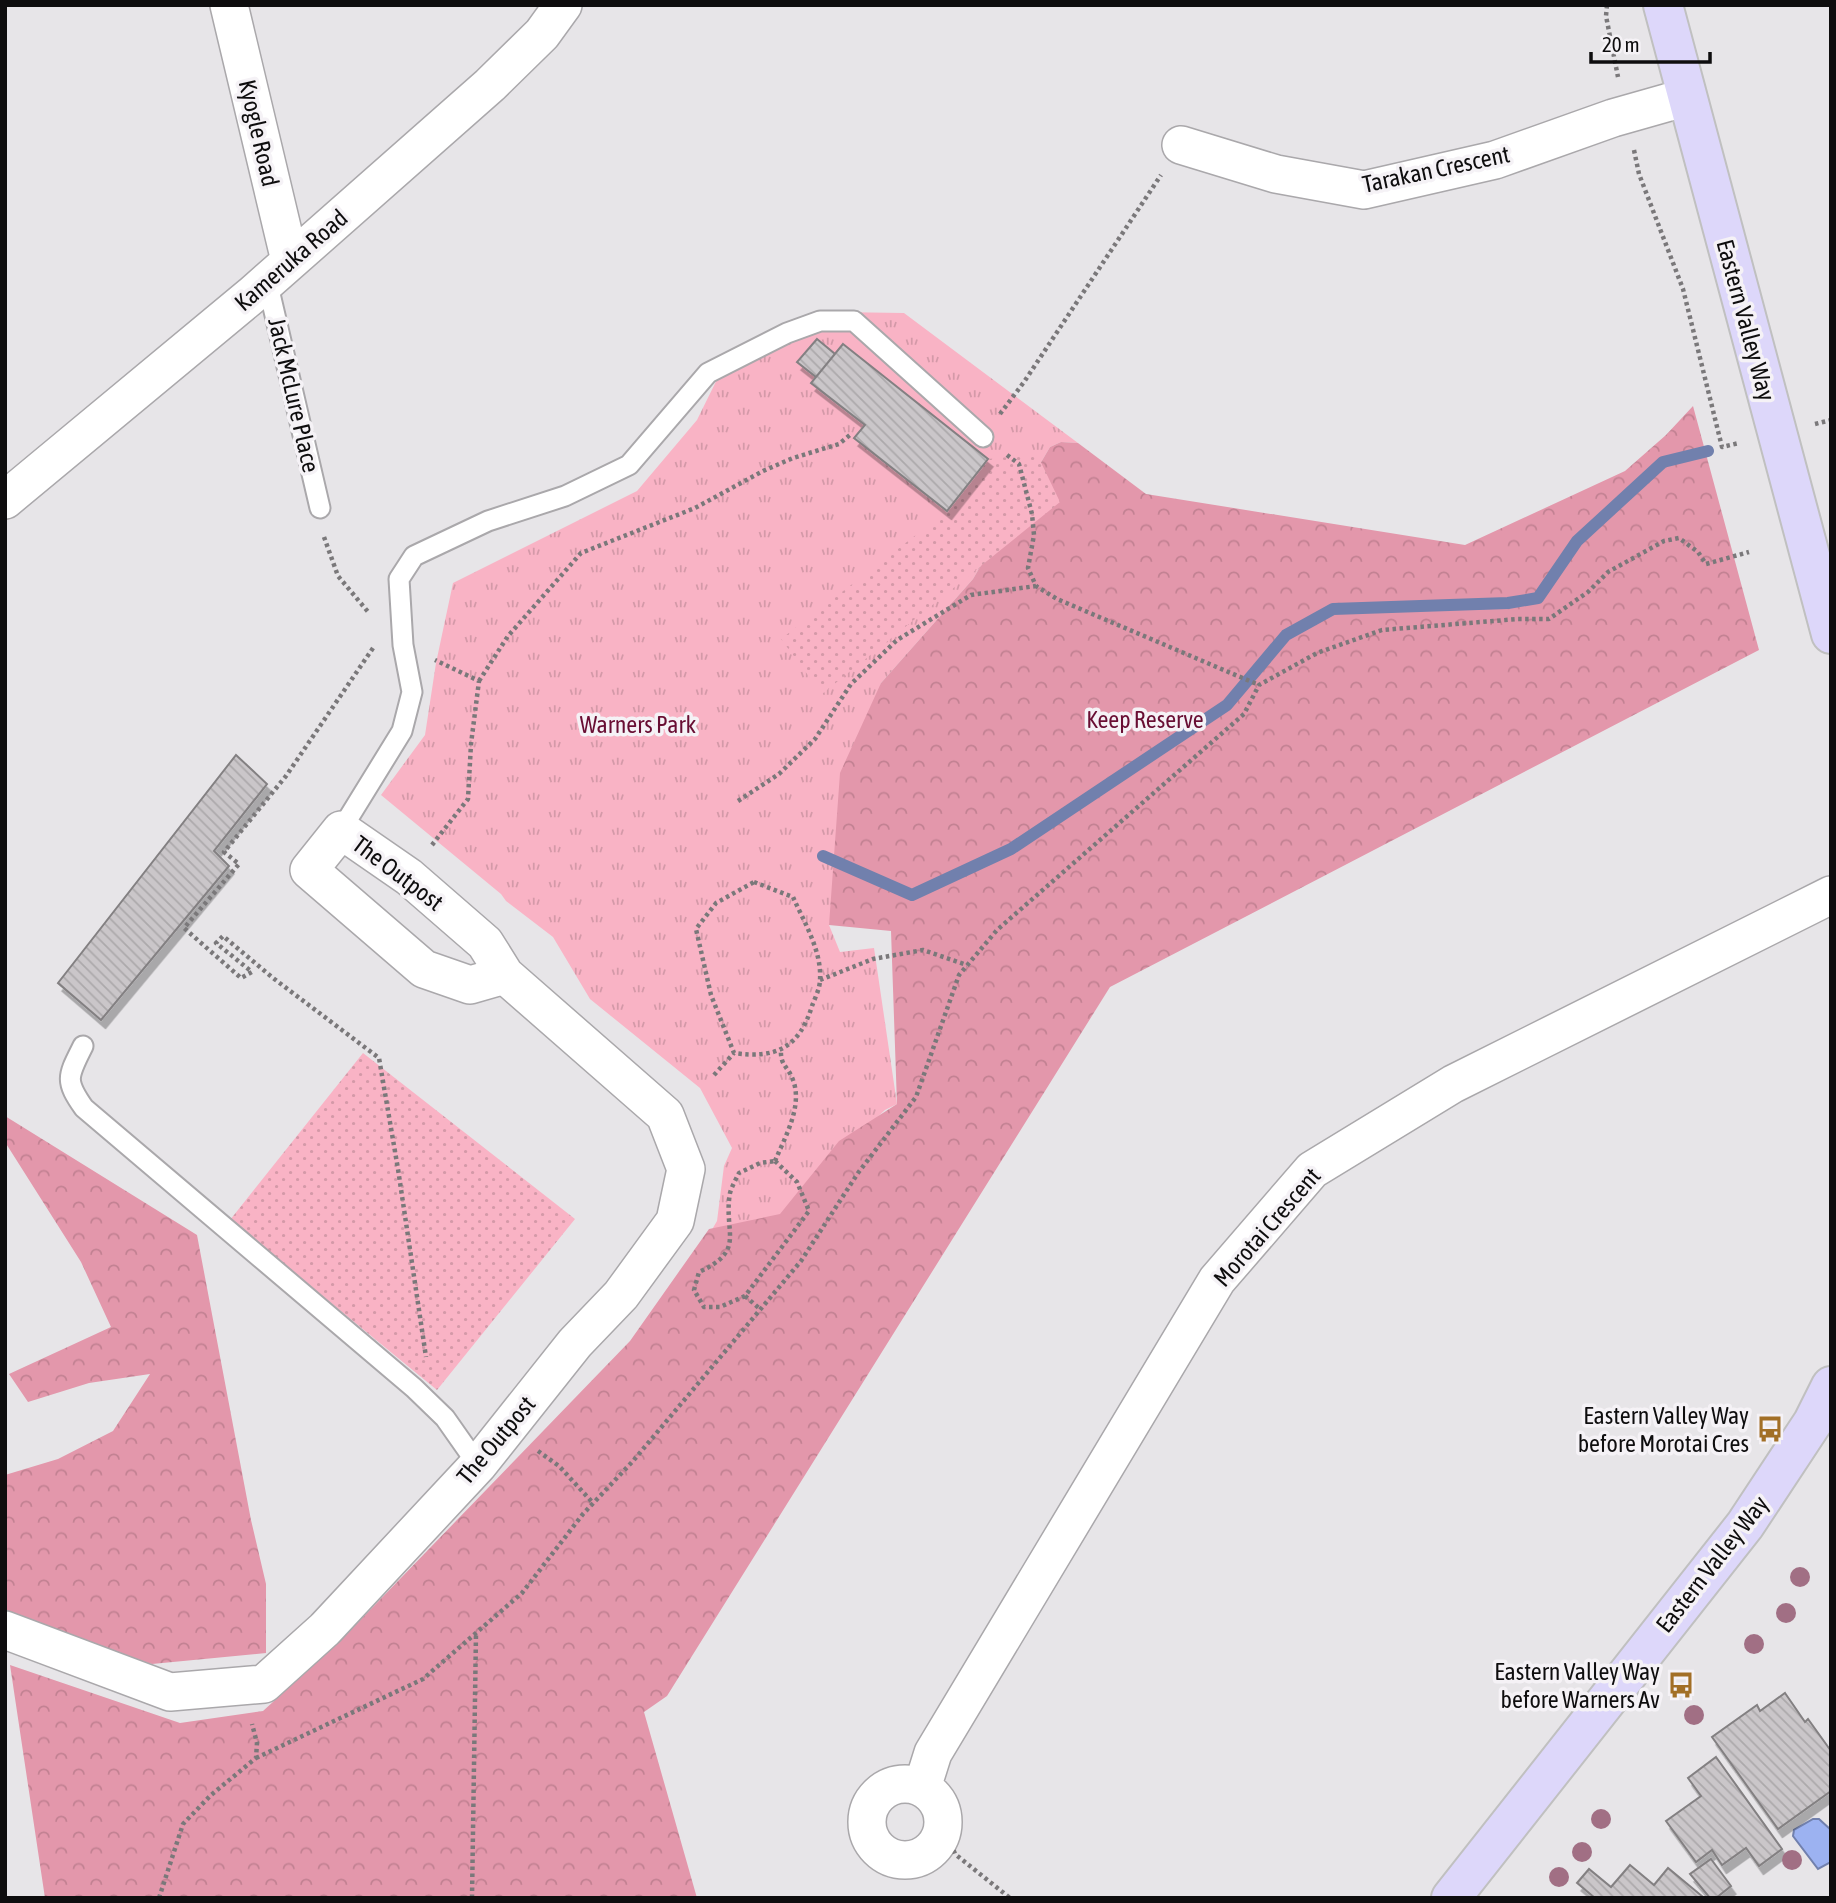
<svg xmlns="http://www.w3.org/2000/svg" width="1836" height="1903" font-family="'Asap Condensed',sans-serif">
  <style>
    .grass { fill: url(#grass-tufts) }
    .forest { fill: url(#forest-crowns) }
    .garden { fill: url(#garden-dots) }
    .water { fill: #9cb2f1; stroke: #7180ad; stroke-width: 2 }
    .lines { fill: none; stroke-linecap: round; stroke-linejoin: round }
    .stream { stroke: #7180ad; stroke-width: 12 }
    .building { fill: url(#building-back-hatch); stroke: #838082; stroke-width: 2; filter: url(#shadow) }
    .service-casing { stroke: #aaa8ab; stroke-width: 23 }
    .minor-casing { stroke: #aaa8ab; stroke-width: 40 }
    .primary-casing { stroke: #c0c0c0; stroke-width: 42 }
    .path { stroke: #7a787a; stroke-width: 4.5; stroke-dasharray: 3.5 3.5; stroke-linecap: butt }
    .service { stroke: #fff; stroke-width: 19 }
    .minor { stroke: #fff; stroke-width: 37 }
    .primary { stroke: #ddd7fa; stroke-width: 38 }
    .tree { fill: #a16f84 }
    .labels { text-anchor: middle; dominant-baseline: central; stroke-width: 7; stroke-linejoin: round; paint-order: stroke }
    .street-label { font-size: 24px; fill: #0e0d0e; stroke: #f5f2f6 }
    .park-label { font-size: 24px; fill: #680e33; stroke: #f5f2f6 }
    .poi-label { font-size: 24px; fill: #0e0d0e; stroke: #f5f2f6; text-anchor: end }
  </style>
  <defs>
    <pattern id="grass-tufts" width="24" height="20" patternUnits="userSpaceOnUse" patternTransform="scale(1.75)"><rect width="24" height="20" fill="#f9b3c5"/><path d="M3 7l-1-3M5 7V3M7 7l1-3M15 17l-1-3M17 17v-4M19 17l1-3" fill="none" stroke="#d499a8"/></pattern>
    <pattern id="forest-crowns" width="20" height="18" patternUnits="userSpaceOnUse" patternTransform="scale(1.75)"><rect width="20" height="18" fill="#e397ab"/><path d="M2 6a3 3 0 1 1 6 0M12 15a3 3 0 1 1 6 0" fill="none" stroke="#c28192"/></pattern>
    <pattern id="garden-dots" width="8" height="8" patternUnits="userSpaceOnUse" patternTransform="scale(1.75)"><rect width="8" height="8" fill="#f9b3c5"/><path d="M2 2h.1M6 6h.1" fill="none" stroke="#d499a8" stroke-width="1.8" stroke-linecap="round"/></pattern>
    <pattern id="building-back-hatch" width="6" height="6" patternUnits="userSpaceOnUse" patternTransform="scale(1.75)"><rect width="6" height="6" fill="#cac6c9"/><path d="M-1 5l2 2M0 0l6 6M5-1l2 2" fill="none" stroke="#aca9ab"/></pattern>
    <filter id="shadow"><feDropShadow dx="4.5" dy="8" stdDeviation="0" flood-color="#0004"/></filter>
  </defs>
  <rect width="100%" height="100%" fill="#e7e5e8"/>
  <path class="grass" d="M837 312 904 313 1078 443 1061 442 1050 447 973 579 881 683 829 925 840 952 874 948 897 1104 885 1110 815 1175 826 1212 679 1286 717 1221 724 1166 732 1148 700 1088 590 999 553 937 506 901 501 894 381 795 425 735 436 663 453 583 637 491 697 420 732 349Z"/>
  <path class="forest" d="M1693 406 1759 650 1110 987 667 1696 644 1712 697 1898H45L10 1665 180 1723 263 1711 340 1641 630 1341 709 1229 780 1214 839 1141 897 1104 891 931 829 925 840 773 881 683 973 579 1050 447 1061 442 1078 443 1146 494 1465 545 1625 471 1666 435Z
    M5 1116 197 1235 251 1520 266 1584V1653L152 1664 67 1640 5 1609V1475L58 1459 113 1431 150 1374 89 1383 28 1402 9 1374 111 1327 81 1262 5 1142Z"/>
  <path class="garden" d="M1037 454 1060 502 822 694 781 639 947 511 988 459Z
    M363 1053 575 1219 437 1390 230 1220Z"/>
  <path class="water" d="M1819 1819 1831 1830V1862L1818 1869 1793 1836 1794 1830 1813 1819Z"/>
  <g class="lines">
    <path class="stream" d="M823 856 912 895 1011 849 1227 705 1286 635 1333 609 1508 603 1538 598 1577 541 1663 462 1708 451"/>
  </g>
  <path class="building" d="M817 339 835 354 816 377 797 362Z
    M843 344 988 459 947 511 854 438 865 425 811 383Z
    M236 755 267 784 214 851 229 866 101 1020 58 983Z
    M1785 1693 1805 1722 1808 1719 1831 1751V1791L1778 1829 1712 1737 1757 1705 1760 1711Z
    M1716 1757 1782 1849 1759 1866 1746 1848 1722 1865 1712 1850 1696 1862 1666 1821 1701 1796 1688 1778Z
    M1711 1859 1731 1886 1716 1898H1710L1690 1874Z
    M1630 1865 1654 1885 1668 1868 1703 1897 1595 1898 1577 1883 1589 1869 1611 1887Z"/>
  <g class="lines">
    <g class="service-casing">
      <path id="service" d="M267 281 320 508
        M341 830 402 731 412 692 403 645 399 579 414 556 488 521 565 496 629 465 708 373 787 333 820 321H854L983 437
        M83 1046C68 1076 64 1080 84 1108L414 1388 445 1418 478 1465"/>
    </g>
    <g class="minor-casing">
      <path id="minor" d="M229 5 290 261
        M1181 145 1276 174 1364 190 1495 160 1613 118 1687 97
        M5 500 252 295 490 85 542 34 563 5
        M5 1630 170 1692 264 1684 325 1629 478 1465 575 1343 621 1295 675 1221 686 1169 665 1115 505 975 485 943 409 877 341 830 309 870 424 969 470 985 505 975
        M867 1822a38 38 0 1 1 76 0a38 38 0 1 1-76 0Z
        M922 1788 933 1753 1217 1280 1312 1170 1453 1084 1831 895"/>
    </g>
    <g class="primary-casing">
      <path id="primary" d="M1663 5 1831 634
        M1451 1898 1745 1525 1813 1422 1831 1386"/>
    </g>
    <path class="path" d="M1607 5 1606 16 1618 77
      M1634 150 1639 174 1683 289 1722 447 1739 443
      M1000 414 1024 382 1161 175
      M1815 424 1831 420
      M1007 455 1019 464 1032 514 1034 535 1028 568 1036 586 1057 599 1259 685
      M324 537 338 576 369 613
      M373 648 286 776 224 852 239 864 184 928 241 978 252 972 216 943 223 936 273 978 379 1058 398 1169 426 1357
      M479 681 508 636 581 553 695 508 763 471 793 458 839 444 850 435
      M738 801 779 774 815 739 851 684 897 640 971 595 1036 586
      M432 845 468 799 471 744 479 681 435 660
      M754 882 793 897C804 922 822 951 820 980 820 988 815 998 812 1006 799 1048 776 1059 734 1053L711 995 696 929 716 903Z
      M820 980 873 959 923 950 967 965
      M714 1075 734 1053
      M775 1161 797 1182 809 1211 745 1296 720 1307H704L694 1290 699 1272C747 1250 723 1233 730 1193 732 1186 736 1179 739 1173L760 1163Z
      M775 1161C785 1137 803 1106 793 1080 788 1066 780 1066 781 1049
      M745 1296 760 1309
      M538 1451 559 1466 593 1503
      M256 1758 423 1679 522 1593 583 1514 633 1461 801 1261 858 1173 916 1097 959 975 997 930 1244 714 1259 685 1317 653 1382 630 1518 619H1549L1588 592 1608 572 1664 541 1679 538 1698 552 1706 564 1749 552
      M944 1824 955 1854 1010 1898
      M159 1898 183 1824 211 1795 256 1758 257 1743 252 1724
      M472 1898 476 1633"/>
    <use href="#service" class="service"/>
    <use href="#minor" class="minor"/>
    <use href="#primary" class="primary"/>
  </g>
  <g class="tree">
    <circle cx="1800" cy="1577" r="10"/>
    <circle cx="1786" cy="1613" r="10"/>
    <circle cx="1754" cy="1644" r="10"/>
    <circle cx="1694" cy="1715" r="10"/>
    <circle cx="1601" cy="1819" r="10"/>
    <circle cx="1582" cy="1852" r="10"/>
    <circle cx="1792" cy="1860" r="10"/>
    <circle cx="1559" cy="1877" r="10"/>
  </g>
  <defs>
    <g id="bus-bare" transform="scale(2.1)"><path d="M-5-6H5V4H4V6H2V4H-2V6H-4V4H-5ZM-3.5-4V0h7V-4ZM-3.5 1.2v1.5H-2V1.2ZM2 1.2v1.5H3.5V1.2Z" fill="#a26f26" stroke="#f5f2f6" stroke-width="2.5" paint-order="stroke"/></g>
  </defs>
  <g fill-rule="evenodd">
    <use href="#bus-bare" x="1770" y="1429"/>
    <use href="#bus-bare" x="1681" y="1685"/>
  </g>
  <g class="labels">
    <g class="street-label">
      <text transform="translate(259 133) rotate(77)">Kyogle Road</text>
      <text transform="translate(1436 169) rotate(-12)">Tarakan Crescent</text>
      <text transform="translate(291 260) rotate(-41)">Kameruka Road</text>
      <text transform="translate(1746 320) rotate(75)">Eastern Valley Way</text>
      <text transform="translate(294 395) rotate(77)">Jack McLure Place</text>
      <text transform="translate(398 873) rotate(37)">The Outpost</text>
      <text transform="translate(1267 1227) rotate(-49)">Morotai Crescent</text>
      <text transform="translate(496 1440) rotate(-50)">The Outpost</text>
      <text transform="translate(1712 1564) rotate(-52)">Eastern Valley Way</text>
    </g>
    <g class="park-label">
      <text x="1145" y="719">Keep Reserve</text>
      <text x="638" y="724">Warners Park</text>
    </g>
    <g class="poi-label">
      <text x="1749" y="1415">Eastern Valley Way<tspan x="1749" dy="28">before Morotai Cres</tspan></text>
      <text x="1660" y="1671">Eastern Valley Way<tspan x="1660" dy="28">before Warners Av</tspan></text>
    </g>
  </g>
  <rect width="1836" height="1903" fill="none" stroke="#0e0d0e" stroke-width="14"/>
  <path d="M1591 52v10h119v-10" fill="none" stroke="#0e0d0e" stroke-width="3.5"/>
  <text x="1602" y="52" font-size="21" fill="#0e0d0e" stroke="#f5f2f6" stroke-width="5" paint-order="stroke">20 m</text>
</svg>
